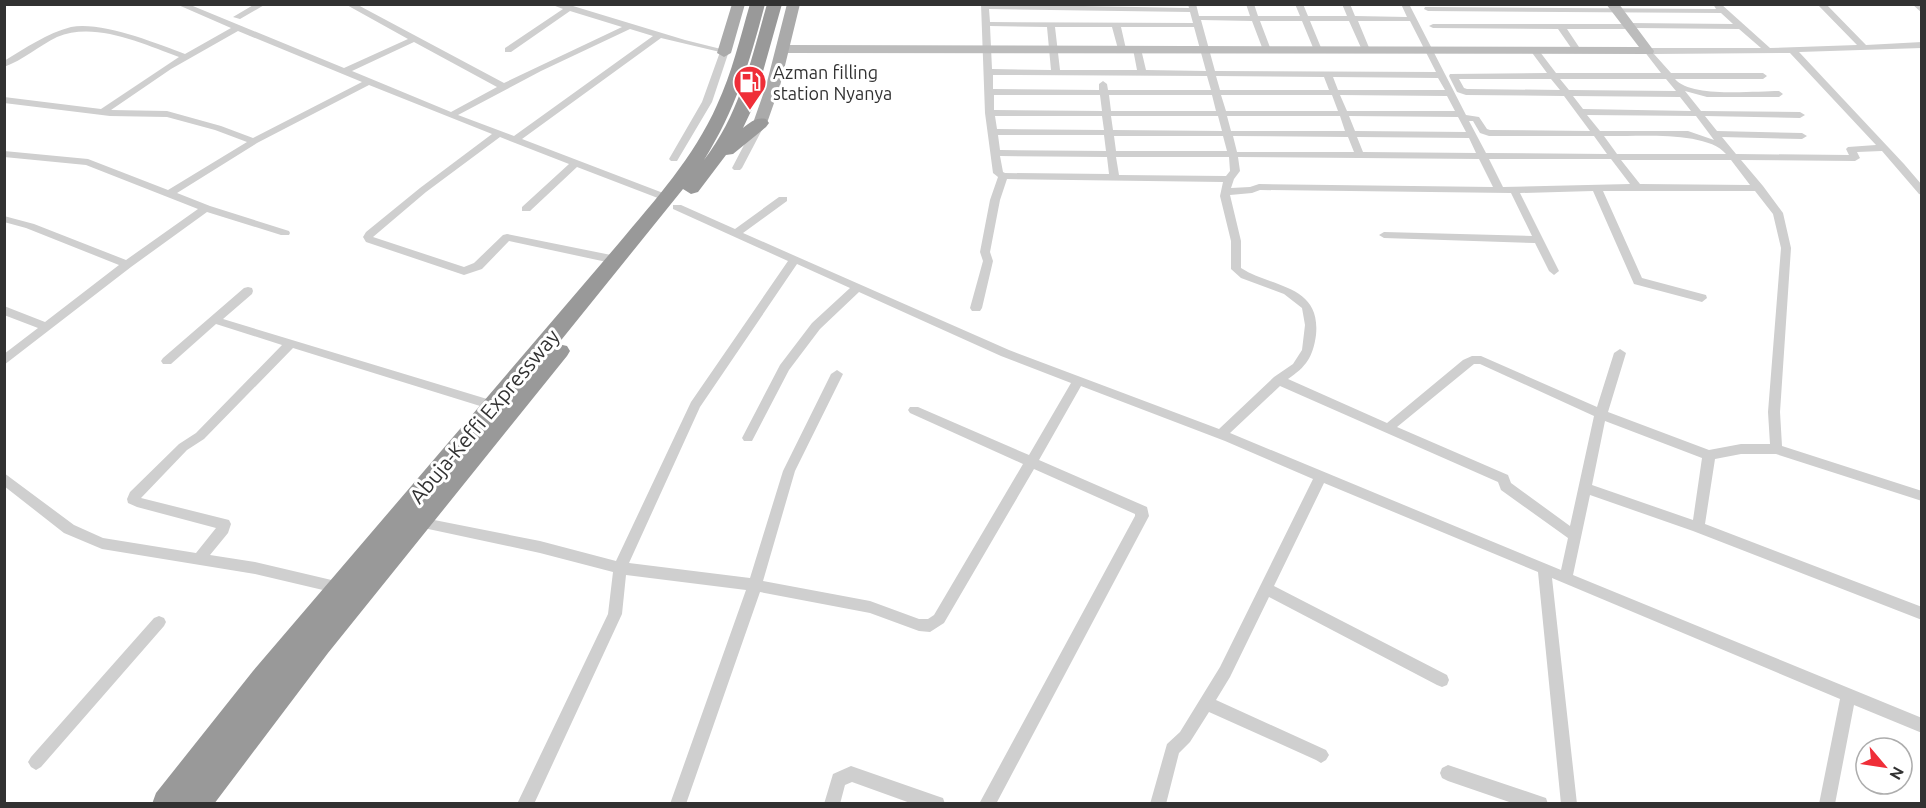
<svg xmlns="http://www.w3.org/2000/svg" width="1926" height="808" font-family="Ubuntu,sans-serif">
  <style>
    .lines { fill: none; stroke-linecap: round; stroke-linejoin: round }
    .street { fill: #cfcfcf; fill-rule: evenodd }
    .secondary { fill: #bcbcbc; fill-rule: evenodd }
    .primary { fill: #aaa; fill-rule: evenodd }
    .highway { fill: #999; fill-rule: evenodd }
    .labels { text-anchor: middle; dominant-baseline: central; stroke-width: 6; stroke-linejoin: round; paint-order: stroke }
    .far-poi-label { font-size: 18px; fill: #323232; stroke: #fff; text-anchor: start }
    .street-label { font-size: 21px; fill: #323232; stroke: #fff }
  </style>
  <rect width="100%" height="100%" fill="#fff"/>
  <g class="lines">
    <path class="street" d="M176 4H188L344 68 408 39 345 4H356L504 83 622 27 570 11 511 52H505V48L563 9 550 4 573 6 685 40 729 51 712 102 677 161H671L669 159 702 102 720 52 661 38 522 139 671 196V200H663L577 167 530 211H522V207L569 164 500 137 426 192 373 237 464 267 474 263 503 235 507 234 616 256 620 258 621 260 620 262 616 264 509 241 482 269 464 275 366 242 363 237 366 232 420 188 492 134 369 85 257 143 177 193 210 206 289 231 290 233 289 235H281L207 212 131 267 4 365V354L38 328 4 315V306L45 322 119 265 26 228 4 222V216L34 224 126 260 198 209 86 165 4 157V151L88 159 168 190 247 142 215 130 167 117 110 116 4 103V97L101 109 179 57C143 44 95 21 57 37 39 46 23 60 4 67V61C26 48 47 33 71 27 101 21 156 43 185 54L231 28ZM630 29 653 36 514 136 458 115 541 71ZM238 31 362 82 253 138 221 126 167 111 111 110 171 69ZM414 42 497 87 451 112 352 71Z
      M255 4H266L240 19 233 17Z
      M981 4 1189 8 1188 4H1196L1199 16H1250L1246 4H1254L1258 16H1300L1295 4H1303L1308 16H1347L1342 4H1350L1355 16 1407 17 1401 4H1409L1466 115 1479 117 1487 129 1490 130 1590 131 1564 96 1466 95 1457 92 1449 76 1450 74 1547 73 1530 50 1534 47 1537 48 1556 73H1661L1644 51 1648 48H1761L1739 29 1634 28 1630 29H1567L1581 50 1577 53 1574 52 1558 29 1433 28 1429 26 1433 24H1624L1628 23 1733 24 1721 13 1428 11 1424 9 1425 7 1716 9 1713 4H1721L1770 48 1857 45 1817 4H1826L1866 45 1922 42V48L1799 52 1904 164 1922 185V195L1919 194 1882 151 1857 152 1860 158 1855 161 1741 160 1763 186 1783 213 1791 248 1780 412 1782 446 1922 491V501L1776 454H1741L1715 459 1705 524 1922 607V620L1693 531 1590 495 1573 575 1922 718V733L1854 705 1835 804H1819L1840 699 1552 578 1577 804H1561L1538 572 1324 483 1274 586 1447 675 1449 680 1447 685 1442 687 1437 685 1269 597 1230 677 1216 700 1326 750 1329 755 1326 760 1321 763 1316 760 1209 712 1190 742 1179 753 1166 804H1150L1167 744 1180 732 1220 667 1313 479 1225 441 1081 386 1039 460 1147 507 1149 516 996 804H979L1135 516V514L1034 469 944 623 930 632 919 631 870 613 760 592 686 804H670L746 590 626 575 622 614 534 804H517L608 614 613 572 540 553 419 527 414 526 412 522 414 518 419 517 540 541 616 561 691 402 788 261 673 209V205H681L735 229 779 197H787V201L743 233 1009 350 1219 429 1274 377 1293 364 1302 350 1305 325 1302 308 1284 294 1241 278 1231 269V241L1220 196 1223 182 1007 179 1000 200 990 252 993 261 982 308 980 311H972L970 308 983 261 980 252 990 200 998 177 993 173 985 113ZM989 9 1190 12 1193 23 990 22ZM1201 20 1252 21 1263 50 1267 53 1271 50 1260 21H1302L1314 50 1318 53 1322 50 1310 21H1349L1362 50 1366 53 1370 50 1358 21H1410L1436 72 1215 71ZM990 26 1047 27 1051 70 992 69ZM1055 27H1112L1118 49 1122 52 1126 49 1121 27H1194L1206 71 1146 70 1141 49 1137 46 1133 49 1137 70H1060ZM1790 53 1876 145 1848 147 1846 149 1849 155 1736 154 1722 137 1802 139 1807 136 1802 133 1717 131 1705 116 1800 118 1805 115 1800 112 1701 111 1685 91 1707 97H1779L1783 94 1779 91C1754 91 1691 98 1675 79H1763L1767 76 1763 73H1671L1654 54ZM993 75 1207 76 1211 90H1108L1107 84 1103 81 1099 84V90L993 89ZM1216 76 1324 77 1329 90H1220ZM1333 77 1438 78 1445 90H1338ZM1459 79H1551L1560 90 1467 89 1464 88ZM1560 79H1666L1676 91 1569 90ZM994 95H1100L1102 111 994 110ZM1109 95H1212L1216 111H1111ZM1221 95H1332L1338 111H1226ZM1340 95 1447 96 1455 111H1347ZM1573 96 1680 97 1691 111 1583 109ZM1587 115 1696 116 1714 140 1688 131H1600ZM995 116H1102L1104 130 997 129ZM1111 116H1218L1222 131 1113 130ZM1227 116H1340L1345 131H1231ZM1349 116 1458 117 1466 132 1355 131ZM1469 121H1473L1480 133 1489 136H1594L1607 154 1486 153ZM998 135H1104L1106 151 1000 150ZM1114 136H1223L1227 151H1116ZM1233 136 1348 137 1354 152H1237ZM1604 136C1634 137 1706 130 1726 154H1617ZM1357 137 1469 138 1476 153 1363 152ZM1000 156 1107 157 1109 174 1005 173 1003 172ZM1116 157H1229L1230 171 1226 176 1119 175ZM1238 157 1479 159 1493 187 1259 184 1250 187 1231 188 1234 179 1240 171ZM1489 159H1611L1630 184 1503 187ZM1621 160H1731L1750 185 1640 184ZM1260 190 1511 193 1532 236 1384 232 1379 235 1384 238 1535 243 1549 271 1554 275 1559 271 1520 193 1593 191 1634 284 1702 302 1707 298 1706 295 1642 278 1603 191H1755L1773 214 1781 248 1768 412 1770 444H1741L1709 450 1608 412 1626 353 1620 349 1614 353 1597 407 1481 356H1472L1463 360 1387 423 1288 379C1306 367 1313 357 1316 335 1321 284 1272 288 1241 268V241L1230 195 1252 193ZM797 264 850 288 812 323 780 365 742 438 744 441H752L789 370 820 329 859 292 1001 356 1071 383 1029 455 918 407H910L908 410 910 413 1023 464 934 615 928 619H919L870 601 763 581 795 471 843 374 837 370 831 374 783 471 750 578 629 563 700 407ZM1474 364H1480L1594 416 1570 526 1511 483 1508 475 1397 427ZM1280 386 1498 482 1501 490 1568 538 1561 570 1230 433ZM1605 421 1702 458 1693 520 1592 485Z
      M1912 4H1921L1922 13Z
      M760 121 765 124 742 168 740 170H734L732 168 755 124Z
      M248 287 252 288 253 291 252 294 223 319 497 402 499 405 493 410 293 348 204 439 187 450 141 498 229 520 231 524 228 533 210 555 255 562 340 582 345 584 347 588 345 592 340 594 255 574 102 549 64 533 4 486V473L74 525 103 538 196 553 216 528 137 507 128 503 127 499 130 492 179 444 196 433 282 345 216 324 171 364H163L161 361 163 358 244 288Z
      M159 616 164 618 166 622 164 626 41 767 36 770 31 767 28 762 31 757 154 618Z
      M1448 765 1540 796 1546 798 1548 804H1515L1448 781 1442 778 1440 773 1442 768Z
      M851 766 937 796 943 798 945 804H913L852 782 845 785 840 804H824L833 774Z"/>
    <path class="secondary" d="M1606 4H1619L1654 51 1653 54 783 53 777 49 783 45 1639 47Z"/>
    <path class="primary" d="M732 4H745L731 53 724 57 717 53Z
      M787 4H800L780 86 767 123 760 127 753 123 766 86Z"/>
    <path class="highway" d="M750 4H765C750 61 736 109 704 160 740 113 751 60 767 4H782L753 107 743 128C751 122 756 117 766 119L769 123 766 127 733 154 726 155 698 192 691 194 683 189 558 344 567 346 570 351 567 356 328 653 214 804H152L156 793 253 671 619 243C655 200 694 157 717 105 732 73 740 38 750 4Z"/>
  </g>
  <defs>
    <g id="fuel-pin" transform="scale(1.725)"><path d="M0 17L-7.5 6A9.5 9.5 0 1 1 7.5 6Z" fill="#ef2e38" stroke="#fff"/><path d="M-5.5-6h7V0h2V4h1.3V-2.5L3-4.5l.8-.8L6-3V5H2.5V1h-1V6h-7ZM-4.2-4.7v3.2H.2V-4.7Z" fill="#fff"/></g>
  </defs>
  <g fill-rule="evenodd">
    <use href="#fuel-pin" x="750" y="82"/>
  </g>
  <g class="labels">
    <g class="far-poi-label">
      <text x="773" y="72">Azman filling<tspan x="773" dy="21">station Nyanya</tspan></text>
    </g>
    <g class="street-label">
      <text transform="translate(484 416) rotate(-50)">Abuja-Keffi Expressway</text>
    </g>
  </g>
  <rect width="1926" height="808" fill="none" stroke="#323232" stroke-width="12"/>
  <g transform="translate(1884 766) rotate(119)"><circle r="28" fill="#ffffff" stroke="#adadad" stroke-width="1.5"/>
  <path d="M0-4.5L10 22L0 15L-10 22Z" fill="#ef2e38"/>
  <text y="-9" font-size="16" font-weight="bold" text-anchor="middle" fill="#323232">N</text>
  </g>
</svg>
